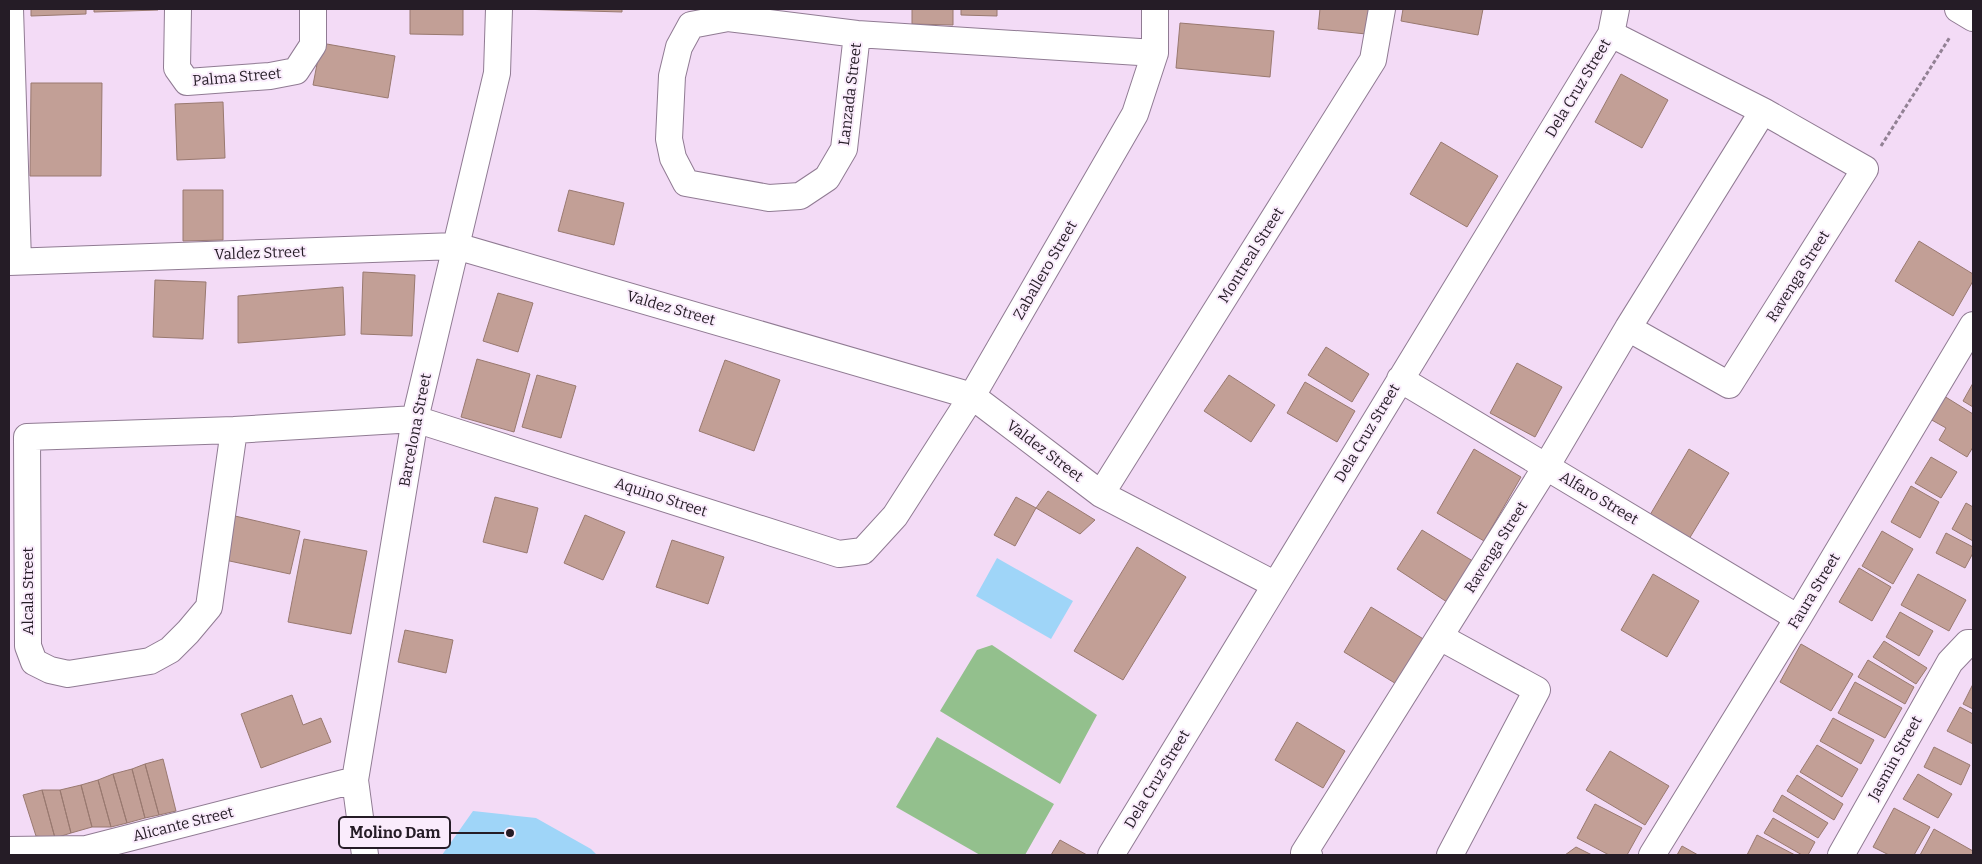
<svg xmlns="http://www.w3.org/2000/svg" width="1982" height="864" font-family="Bitter,serif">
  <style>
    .green { fill: #93c08d }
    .water { fill: #9fd5f8 }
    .building { fill: #c29f96; stroke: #997970 }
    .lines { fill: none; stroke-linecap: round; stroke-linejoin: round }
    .street-casing { stroke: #907b93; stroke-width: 28 }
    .path { stroke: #928194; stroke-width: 3; stroke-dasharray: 4 2.5; stroke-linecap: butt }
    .street { stroke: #fff; stroke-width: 26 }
    .labels { text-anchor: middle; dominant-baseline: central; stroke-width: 4; stroke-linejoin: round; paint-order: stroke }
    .street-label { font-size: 15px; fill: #251c26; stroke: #faecfc }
    .leader { fill: none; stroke: #251c26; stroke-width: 2 }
    .callout-dot { fill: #251c26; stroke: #faecfc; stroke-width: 2 }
    .callout { fill: #faecfc; stroke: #251c26; stroke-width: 2 }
    .callout-label { font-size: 16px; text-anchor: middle; font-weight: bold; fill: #251c26 }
  </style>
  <rect width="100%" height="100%" fill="#f3dbf6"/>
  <path class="green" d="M992 645 1097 715 1060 784 940 711 977 650Z
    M937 737 1054 804 1025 855H980L896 807Z"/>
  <path class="water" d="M997 558 1073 601 1051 639 976 596Z
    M473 811 536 818 591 849 597 855H442Z"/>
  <path class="building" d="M31 9H86V14L31 16Z
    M94 9H158V10L94 12Z
    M410 9H463V35L410 34Z
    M518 9H622V12Z
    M912 9H953V25L912 24Z
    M961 9H997V16L961 15Z
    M1320 9H1369L1366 34 1318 29Z
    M1403 9H1483L1478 35 1401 21Z
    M1180 23 1274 31 1270 77 1176 68Z
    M321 43 395 56 388 98 313 85Z
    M1621 74 1668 100 1642 148 1595 122Z
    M31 83H102L101 176H30Z
    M223 102 225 158 177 160 175 104Z
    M1441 142 1498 176 1467 227 1410 194Z
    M183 190H223V240L183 241Z
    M569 190 624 203 614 245 558 231Z
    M1919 241 1973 274V281L1953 316 1895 281Z
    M363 272 415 275 412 336 361 334Z
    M155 280 206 282 203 339 153 337Z
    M343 287 345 335 238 343V296Z
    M498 293 533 303 518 352 483 341Z
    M1326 347 1369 374 1352 402 1308 375Z
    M477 359 530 374 514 432 461 417Z
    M725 360 780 380 754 451 699 431Z
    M1517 363 1562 387 1535 437 1490 413Z
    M537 375 576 386 561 438 522 427Z
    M1229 375 1275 405 1251 442 1204 411Z
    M1305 382 1355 411 1337 442 1287 413Z
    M1973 383V407L1963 401Z
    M1944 396 1973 414V447L1967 457 1939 440 1946 428 1930 419Z
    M1474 449 1521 477 1484 541 1437 513Z
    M1689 449 1729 473 1686 544 1647 520Z
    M1931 457 1957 472 1941 498 1915 483Z
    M1911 486 1939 502 1920 538 1891 522Z
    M1048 491 1095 520 1080 534 1036 508Z
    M495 497 538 508 527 553 483 542Z
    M1016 497 1036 508 1015 546 994 535Z
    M1966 503 1973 507V541L1952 529Z
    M585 515 625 532 603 580 564 563Z
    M235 516 300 531 290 574 225 560Z
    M1422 530 1476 563 1450 604 1397 569Z
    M1882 531 1913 549 1893 584 1862 566Z
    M1946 533 1973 547V553L1965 568 1936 553Z
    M304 539 367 551 351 634 288 622Z
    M672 540 724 557 708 604 656 587Z
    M1137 547 1186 577 1123 680 1074 651Z
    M1859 568 1891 587 1872 621 1839 602Z
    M1653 574 1699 601 1667 657 1621 630Z
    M1918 574 1966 600 1949 631 1901 605Z
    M1371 607 1425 640 1398 685 1344 652Z
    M1900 612 1933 631 1919 656 1886 637Z
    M405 630 453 640 446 673 398 662Z
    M1884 641 1927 668 1916 684 1873 657Z
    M1801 644 1853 674 1831 711 1780 682Z
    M1868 660 1914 687 1905 704 1858 677Z
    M1855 682 1902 708 1885 738 1838 713Z
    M1973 684V709L1963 704Z
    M292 695 303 725 321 718 331 742 261 768 241 714Z
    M1960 707 1973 714V744L1947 731Z
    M1833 718 1874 740 1861 764 1820 741Z
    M1297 722 1345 751 1323 788 1275 760Z
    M1817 745 1858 769 1842 797 1800 772Z
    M1934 747 1970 765 1961 785 1924 767Z
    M1610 751 1669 786 1645 825 1586 790Z
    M163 759 176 811 159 815 145 764Z
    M145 764 159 815 145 818 132 769Z
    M132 769 145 818 127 823 113 774Z
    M113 774 127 823 111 827 98 780Z
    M1918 774 1952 794 1938 818 1903 799Z
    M1797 775 1843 804 1834 820 1787 791Z
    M98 780 111 827H92L81 785Z
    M81 785 92 827 71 833 60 790Z
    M42 790H60L71 833 55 838Z
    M42 790 55 838 36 836 23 795Z
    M1782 795 1828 823 1818 838 1773 811Z
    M1595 804 1642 828 1627 855H1609L1577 838Z
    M1894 808 1930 827 1914 855H1889L1873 847Z
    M1773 818 1815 842 1808 855H1802L1764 833Z
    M1934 829 1973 851V855H1920Z
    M1757 835 1795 855H1747Z
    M1060 840 1087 855H1051Z
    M1682 846 1698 855H1677Z
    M1576 847 1592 855H1565Z"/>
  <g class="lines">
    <g class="street-casing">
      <path id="street" d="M10 9 18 261
        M178 9 177 68 187 82 270 76 296 71 313 45V9
        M1958 9 1973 18
        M857 34 844 149 827 178 800 196 769 198 686 183 673 158 669 139 672 76 679 47 691 25 728 18 857 34 1155 53
        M1611 34 1763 111 1865 169 1729 385 1628 328
        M9 262 456 246 972 396 1101 494 1274 584
        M1400 379 1798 618
        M234 430 209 607 188 632 170 650 150 661 68 674 50 670 34 662 28 646 27 437 234 430 415 419 839 554 863 551 895 516 972 396 1135 114 1155 53V9
        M1101 494 1373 60 1382 9
        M1440 637 1537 690 1450 855
        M9 850 86 849 355 780
        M365 855 355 780 415 419 497 73 499 9
        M1111 855 1611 34 1616 9
        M1309 855 1304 853 1546 467 1628 328 1763 111
        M1652 855 1798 618 1973 325
        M1841 855 1950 662 1968 643H1973"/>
    </g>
    <path class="path" d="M1881 146 1950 37"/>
    <use href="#street" class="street"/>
  </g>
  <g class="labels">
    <g class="street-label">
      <text transform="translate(237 77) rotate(-5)">Palma Street</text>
      <text transform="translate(1578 88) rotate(-59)">Dela Cruz Street</text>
      <text transform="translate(850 94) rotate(-83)">Lanzada Street</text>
      <text transform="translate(260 253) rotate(-2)">Valdez Street</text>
      <text transform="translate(1251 255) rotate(-58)">Montreal Street</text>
      <text transform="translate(1045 270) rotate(-60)">Zaballero Street</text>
      <text transform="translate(1798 276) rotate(-58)">Ravenga Street</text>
      <text transform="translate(671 308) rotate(16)">Valdez Street</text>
      <text transform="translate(415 430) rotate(-79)">Barcelona Street</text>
      <text transform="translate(1367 433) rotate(-59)">Dela Cruz Street</text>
      <text transform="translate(1045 451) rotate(37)">Valdez Street</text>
      <text transform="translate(661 497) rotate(18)">Aquino Street</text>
      <text transform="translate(1599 498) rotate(31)">Alfaro Street</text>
      <text transform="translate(1496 547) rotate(-58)">Ravenga Street</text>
      <text transform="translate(28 591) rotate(-90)">Alcala Street</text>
      <text transform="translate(1814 591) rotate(-59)">Faura Street</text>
      <text transform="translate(1895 758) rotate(-61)">Jasmin Street</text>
      <text transform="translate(1157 779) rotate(-59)">Dela Cruz Street</text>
      <text transform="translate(183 824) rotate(-14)">Alicante Street</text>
    </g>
  </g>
  <path class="leader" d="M510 833L450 833"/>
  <circle class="callout-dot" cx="510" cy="833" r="5"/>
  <rect class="callout" x="339" y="817" width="111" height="31" rx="5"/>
  <g class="callout-label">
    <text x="395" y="838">Molino Dam</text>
  </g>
  <rect width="1982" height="864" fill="none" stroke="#251c26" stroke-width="20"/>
</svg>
